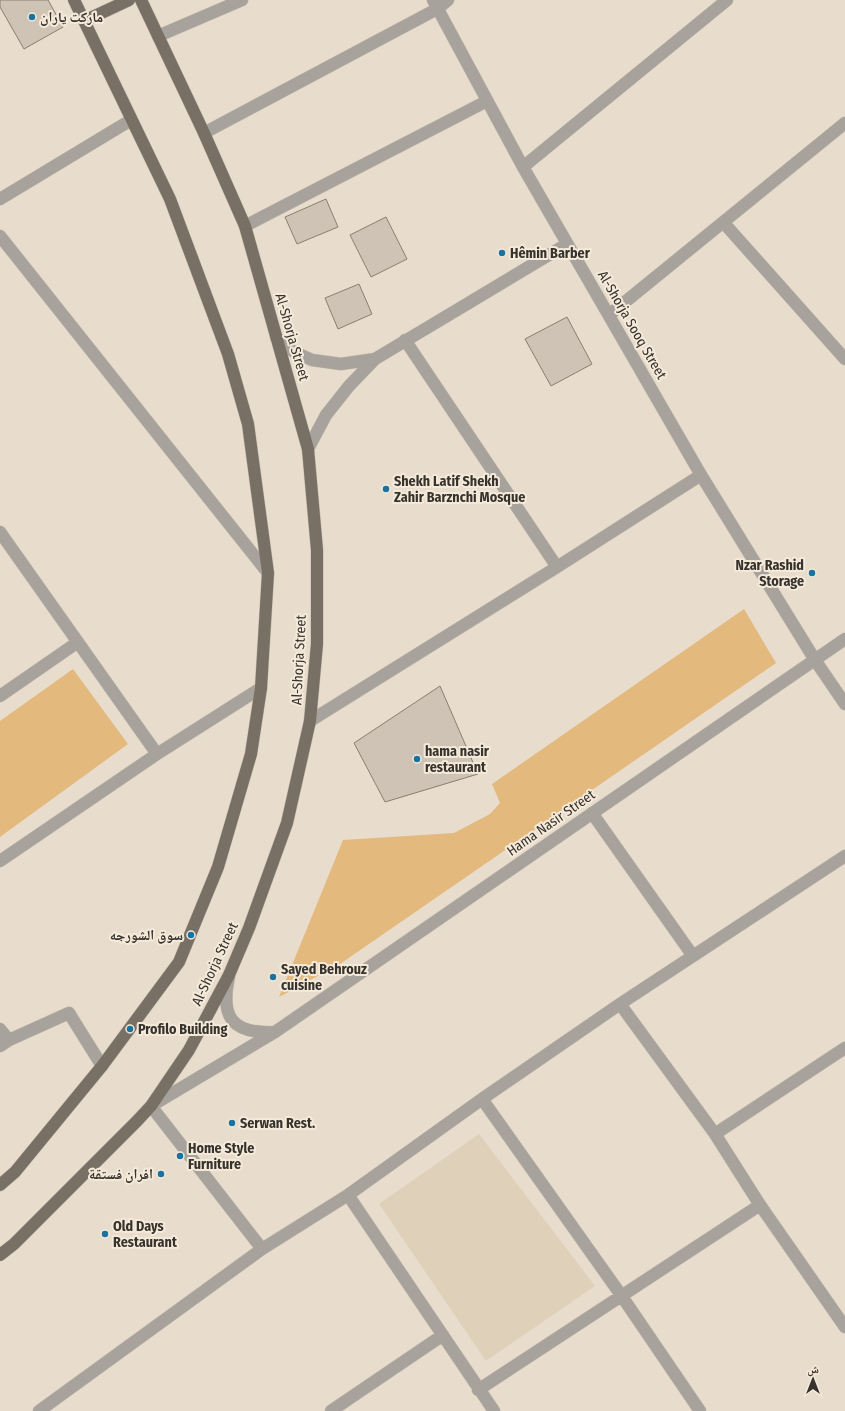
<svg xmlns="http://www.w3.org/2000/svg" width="845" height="1411" font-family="'Fira Sans Condensed','Noto Naskh Arabic',sans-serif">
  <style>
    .built { fill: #dfd0ba }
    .green { fill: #e3b97d }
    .building { fill: #cec3b4; stroke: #897f71 }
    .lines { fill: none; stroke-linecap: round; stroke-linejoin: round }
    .minor-casing { stroke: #c4bbad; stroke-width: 13 }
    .major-casing { stroke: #c4bbad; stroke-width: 13 }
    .minor { stroke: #a7a29c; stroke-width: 12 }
    .major { stroke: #787064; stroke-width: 12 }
    .poi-dot { fill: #1873a1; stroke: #f5eada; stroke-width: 1.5 }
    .labels { text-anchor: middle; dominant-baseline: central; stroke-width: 4; stroke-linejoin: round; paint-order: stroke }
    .poi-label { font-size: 14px; font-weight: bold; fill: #36322c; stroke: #f5eada; text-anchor: start }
    .street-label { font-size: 14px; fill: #36322c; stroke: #f5eada }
  </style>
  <rect width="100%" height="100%" fill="#e8ddcd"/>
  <path class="built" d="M479 1134 595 1286 486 1361 379 1204Z"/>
  <path class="green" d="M744 609 776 663 340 964 279 997 343 840 454 833 490 814 500 803 492 784Z
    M73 669 128 744 0 837V721Z"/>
  <path class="building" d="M0 0H48L63 27 24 49 0 7Z
    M326 199 338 227 297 244 285 217Z
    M386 217 407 259 371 277 350 235Z
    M359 284 372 314 338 329 325 298Z
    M567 317 592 364 551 386 525 339Z
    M440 686 478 774 385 802 354 743Z"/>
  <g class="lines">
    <g class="minor-casing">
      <path id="minor" d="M433 0 523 167 701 475 815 660 845 704
        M158 36 242 0
        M204 133 437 9 448 0
        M523 167 727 0
        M0 199 131 120
        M723 222 845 359
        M245 226 487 101
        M0 236 268 573
        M609 315 845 123
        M276 337 294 352 312 360 341 364 375 359
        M405 340 557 567
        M308 449 326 415 349 386 375 359 567 244
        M0 532 157 754
        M0 696 78 642
        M310 721 557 567 701 475
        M592 813 693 956
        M0 861 157 754 261 688
        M229 977C220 1017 232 1034 274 1032
        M620 1004 715 1134 760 1205 845 1327
        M0 1029 9 1040
        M0 1046 9 1040 69 1013 102 1066
        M482 1099 621 1295 700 1411
        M715 1134 845 1048
        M348 1195 494 1411
        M262 1249 151 1106 275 1032 845 639
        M478 1390 760 1205
        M39 1411 262 1249 348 1195 482 1099 620 1004 845 856
        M331 1411 443 1335"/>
    </g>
    <g class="major-casing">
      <path id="major" d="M84 21 129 0
        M0 1185 15 1172 102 1066 179 962 218 867 251 754 261 688 268 573 248 424 228 354 170 199 74 0
        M0 1255 14 1244 137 1121 151 1106 189 1050 229 975 249 928 287 823 310 721 317 644V550L308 449 245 226 204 133 141 0"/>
    </g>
    <use href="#minor" class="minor"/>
    <use href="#major" class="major"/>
  </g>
  <g class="poi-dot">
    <circle cx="32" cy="17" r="4"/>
    <circle cx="502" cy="253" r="4"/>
    <circle cx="386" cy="489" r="4"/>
    <circle cx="812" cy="573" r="4"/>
    <circle cx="417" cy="759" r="4"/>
    <circle cx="191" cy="935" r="4"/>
    <circle cx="273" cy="977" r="4"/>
    <circle cx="130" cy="1029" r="4"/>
    <circle cx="232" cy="1123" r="4"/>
    <circle cx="180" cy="1156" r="4"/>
    <circle cx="161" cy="1174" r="4"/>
    <circle cx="105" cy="1234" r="4"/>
  </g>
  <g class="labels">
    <g class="poi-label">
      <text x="40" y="17">مارکت یاران</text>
      <text x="510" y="253">Hêmin Barber</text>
      <text x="394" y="481">Shekh Latif Shekh<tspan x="394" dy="16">Zahir Barznchi Mosque</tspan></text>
      <text x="804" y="565" text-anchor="end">Nzar Rashid<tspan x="804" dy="16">Storage</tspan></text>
      <text x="425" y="751">hama nasir<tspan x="425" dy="16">restaurant</tspan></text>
      <text x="183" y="935" text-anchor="end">سوق الشورجه</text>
      <text x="281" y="969">Sayed Behrouz<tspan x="281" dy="16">cuisine</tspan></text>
      <text x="138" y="1029">Profilo Building</text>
      <text x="240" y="1123">Serwan Rest.</text>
      <text x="188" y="1148">Home Style<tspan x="188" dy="16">Furniture</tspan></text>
      <text x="153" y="1174" text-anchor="end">افران فستقة</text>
      <text x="113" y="1226">Old Days<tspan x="113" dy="16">Restaurant</tspan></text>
    </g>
    <g class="street-label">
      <text transform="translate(632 325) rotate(60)">Al-Shorja Sooq Street</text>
      <text transform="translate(292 337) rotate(74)">Al-Shorja Street</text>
      <text transform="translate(299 660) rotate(-87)">Al-Shorja Street</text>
      <text transform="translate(551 823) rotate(-35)">Hama Nasir Street</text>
      <text transform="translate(215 964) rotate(-65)">Al-Shorja Street</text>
    </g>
  </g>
  <g transform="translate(813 1379)" stroke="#f5eada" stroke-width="3" paint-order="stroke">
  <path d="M0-3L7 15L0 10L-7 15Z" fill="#36322c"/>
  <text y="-6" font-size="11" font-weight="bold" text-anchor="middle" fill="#36322c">ش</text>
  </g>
</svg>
